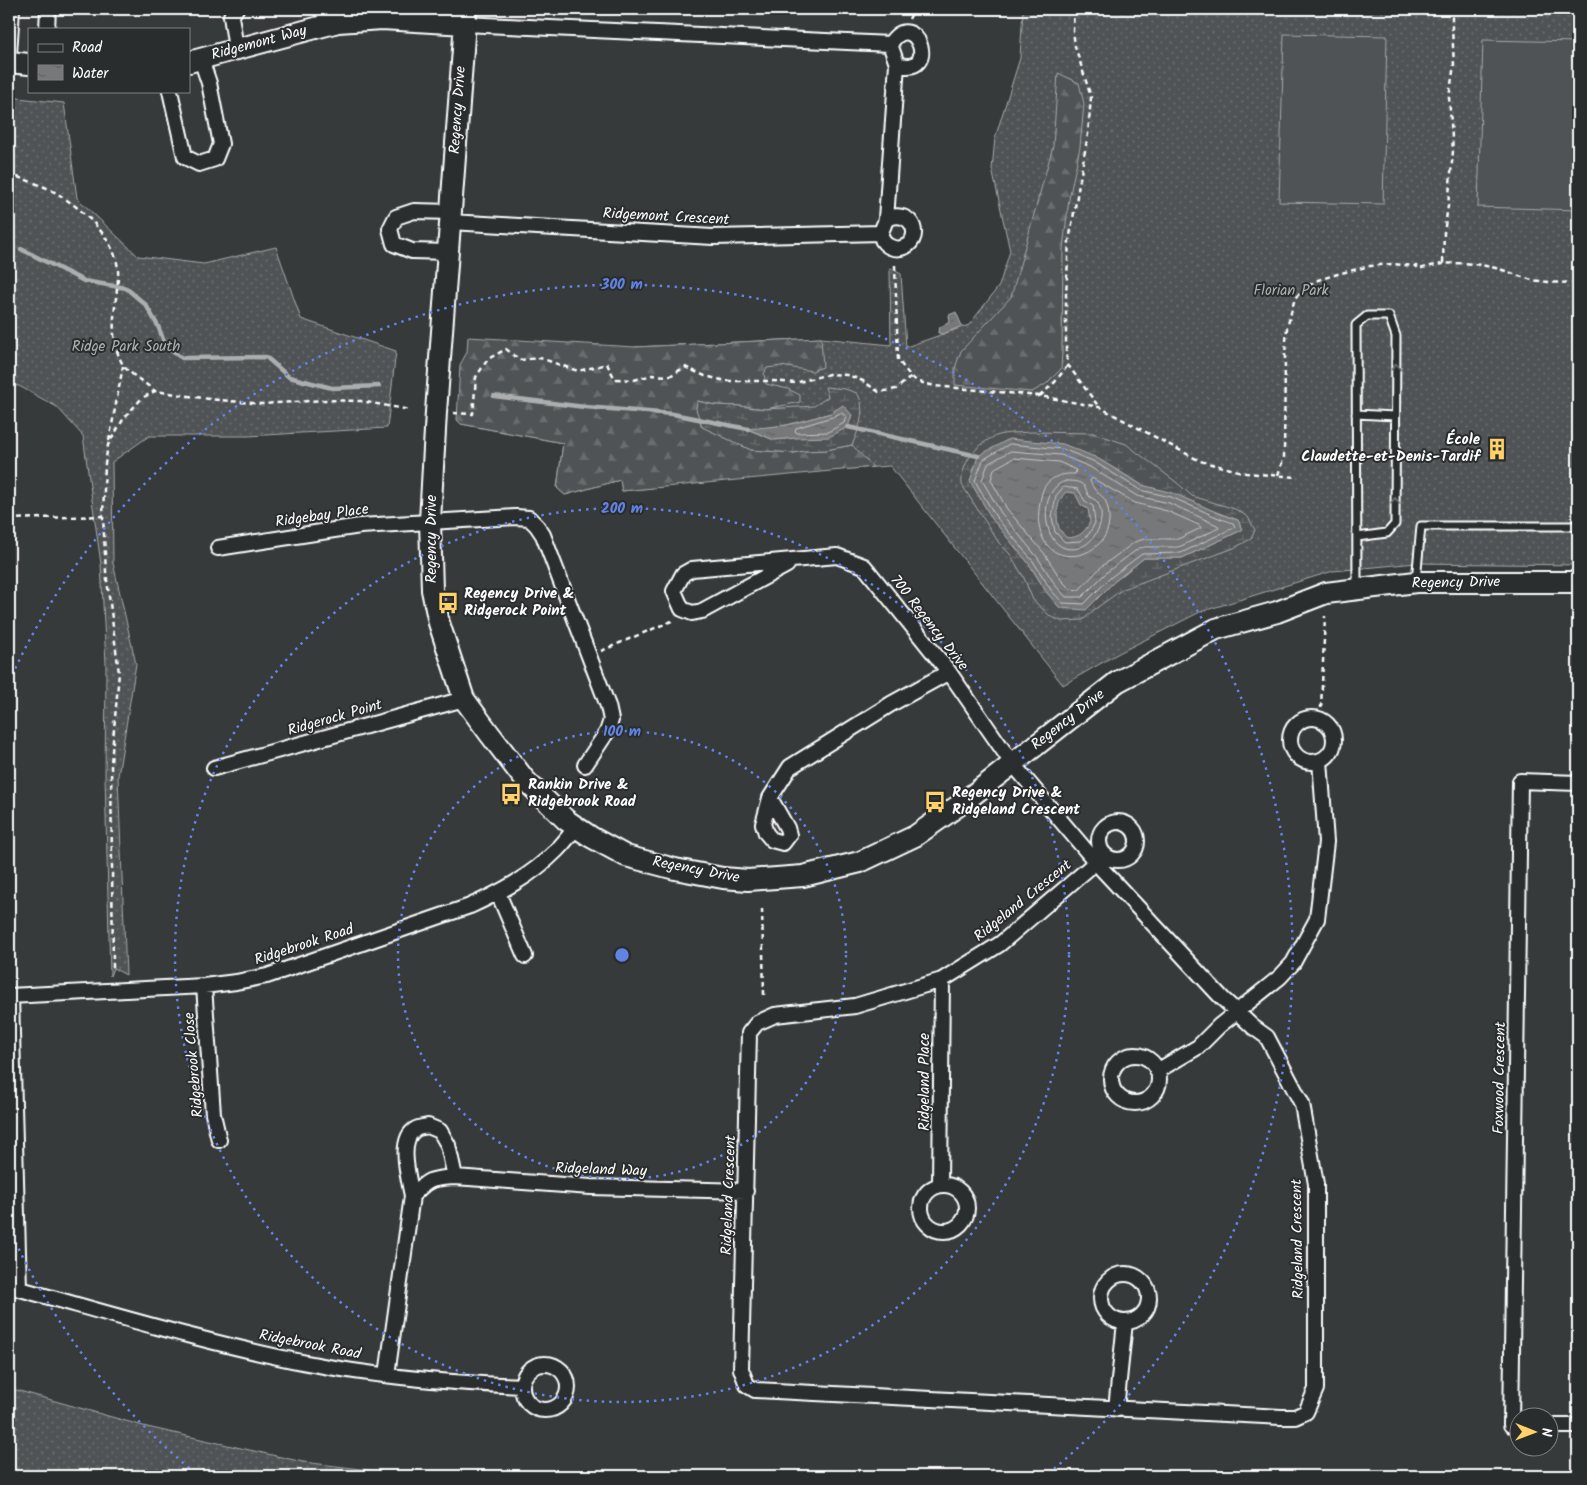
<svg xmlns="http://www.w3.org/2000/svg" width="1587" height="1485" font-family="Kalam,sans-serif">
  <style>
    .grass { fill: url(#grass-dots); stroke: #a8a9aa }
    .forest { fill: url(#forest-firs); stroke: #a8a9aa }
    .wetland { fill: url(#wetland-marsh); stroke: #a8a9aa; fill-rule: evenodd }
    .garden { fill: #505354; stroke: #a8a9aa }
    .water { fill: url(#water-ripples); stroke: #adaeaf; fill-rule: evenodd }
    .lines { fill: none; stroke-linecap: round; stroke-linejoin: round }
    .shore { stroke: #c8c9c9; stroke-width: 1 }
    .stream { stroke: #adaeaf; stroke-width: 4.5 }
    .lane-casing { stroke: #fff; stroke-width: 11 }
    .street-casing { stroke: #fff; stroke-width: 18 }
    .secondary-casing { stroke: #fff; stroke-width: 24 }
    .path { stroke: #fff; stroke-width: 2.5; stroke-dasharray: 5 4; stroke-linecap: butt }
    .lane { stroke: #2a2d2e; stroke-width: 7 }
    .street { stroke: #2a2d2e; stroke-width: 14 }
    .secondary { stroke: #2a2d2e; stroke-width: 20 }
    .oneway { stroke: #6a6c6d }
    .ring { fill: none; stroke: #6183e4; stroke-width: 2.5; stroke-dasharray: 2.5 5 }
    .labels { text-anchor: middle; dominant-baseline: central; stroke-width: 4; stroke-linejoin: round; paint-order: stroke }
    .street-label { font-size: 15px; fill: #fff; stroke: #2a2d2e }
    .park-label { font-size: 15px; fill: #b0b2b2; stroke: #2a2d2e }
    .poi-label { font-size: 15px; font-weight: bold; fill: #fff; stroke: #2a2d2e; text-anchor: start }
    .centre { fill: #6183e4; stroke: #2a2d2e; stroke-width: 2.5 }
    .ring-label { font-size: 15px; text-anchor: middle; font-weight: bold; fill: #6183e4; stroke: #2a2d2e; stroke-width: 4; stroke-linejoin: round; paint-order: stroke }
  </style>
  <defs>
    <pattern id="grass-dots" width="8" height="8" patternUnits="userSpaceOnUse" patternTransform="scale(1.25)"><rect width="8" height="8" fill="#505354"/><path d="M2 2h.1M6 6h.1" fill="none" stroke="#6a6d6e" stroke-width="1.8" stroke-linecap="round"/></pattern>
    <pattern id="forest-firs" width="22" height="20" patternUnits="userSpaceOnUse" patternTransform="scale(1.25)"><rect width="22" height="20" fill="#505354"/><path d="M5 1l3.5 6h-7zM16 11l3.5 6h-7z" fill="#6a6d6e"/></pattern>
    <pattern id="wetland-marsh" width="20" height="14" patternUnits="userSpaceOnUse" patternTransform="scale(1.25)"><rect width="20" height="14" fill="#505354"/><path d="M1 5h8M5 5V1M11 12h8M15 12V8" fill="none" stroke="#6a6d6e"/></pattern>
    <pattern id="water-ripples" width="26" height="14" patternUnits="userSpaceOnUse" patternTransform="scale(1.25)"><rect width="26" height="14" fill="#767879"/><path d="M2 4q2-2 4 0t4 0M15 11q2-2 4 0t4 0" fill="none" stroke="#616262"/></pattern>
  </defs>
  <rect width="100%" height="100%" fill="#373a3b"/>
  <filter id="ink" filterUnits="userSpaceOnUse"><feTurbulence type="fractalNoise" baseFrequency=".02" numOctaves="2"/><feDisplacementMap in="SourceGraphic" scale="10" xChannelSelector="R" yChannelSelector="G"/><feConvolveMatrix kernelMatrix="1 2 1 2 8 2 1 2 1" color-interpolation-filters="sRGB"/></filter>
  <g filter="url(#ink)">
    <path class="grass" d="M1023 9H1578V565L1416 563 1333 571 1200 612 1119 653 1063 685 890 466 795 473 622 491 620 480 565 495 557 488 563 443 461 424 635 347 821 338 891 345 890 268 901 274 906 347 969 325 999 286 1010 251 992 169 995 138 1020 58Z
      M9 97 64 103 77 198 138 256 204 264 276 247 301 319 396 351 387 428 248 436H149L112 462 113 563 136 664 118 776 126 975 113 968 110 976 105 777 106 664 101 564 83 436 57 407 19 386 9 385Z
      M9 1388 147 1427 303 1462 418 1476H9Z"/>
    <path class="forest" d="M1058 73 1079 83 1084 104 1080 147 1069 199 1063 248 1062 352 1061 369 1046 384 1032 392 955 385V368L961 351 1011 297 1053 146Z
      M468 337 635 347 821 338 823 367 812 371 781 366 767 368 764 374 766 384 788 389 800 395V402L766 409 740 406 715 405 698 401 701 426 751 450 794 453 804 451 826 450 852 445 873 467 622 491 620 480 565 495 557 488 563 443 461 424 457 420 460 365 467 352Z"/>
    <path class="wetland" d="M825 387 845 389 857 393C867 408 859 430 852 445L826 450 804 451 794 453 751 450 702 427 696 409 697 401 715 405 739 406 766 409 814 406 828 397ZM843 406 796 438 774 440 749 430 787 425 831 413Z
      M1032 432 1093 433 1126 444 1176 482 1192 496 1235 509 1248 517 1255 530 1251 539 1234 548 1123 589 1095 609 1083 620 1061 621 1051 617 1033 600 1024 578 1010 554 999 543 962 485C960 464 976 444 996 436 1006 432 1021 433 1032 432ZM989 451 1095 457 1142 485 1238 520 1242 530 1182 558H1144L1115 581 1060 608C1022 564 1002 508 978 456Z"/>
    <path class="garden" d="M1284 34 1387 36 1383 204 1279 202Z
      M1483 40 1578 42V210L1478 207Z"/>
    <path class="water" d="M956 312 962 326 943 334 938 333V331L939 330 940 327 950 322 949 315Z
      M843 405 852 415 848 427 829 437 796 438 774 440 748 429 787 425 831 413Z
      M1009 439 1063 444 1095 457 1142 485 1173 493 1223 515 1238 520 1242 530 1182 558H1144L1115 581 1086 610 1060 608 1047 593 1029 564 992 519 970 481 978 456ZM1066 492 1075 493 1081 505 1088 509 1090 522C1084 533 1080 537 1067 538 1064 535 1061 532 1059 528 1055 516 1057 500 1066 492Z"/>
    <g class="lines">
      <path class="shore" d="M841 413 846 416 844 423 828 432 797 433 795 431 796 428 832 417Z
        M1010 444 1062 449 1093 461 1140 490 1171 497 1221 519 1233 523 1235 527 1181 553 1142 554 1111 577 1084 604 1063 603 1051 590 1033 561 996 517 975 481 983 460Z
        M1011 451 1061 455 1090 467 1137 496 1169 503 1217 525 1219 528 1179 547H1144L1139 548 1107 572 1082 597H1066L1056 586 1038 558 1001 513 982 480 988 464Z
        M1014 458 1059 462 1076 470 1075 474C1061 473 1046 478 1042 493 1018 586 1129 564 1106 502 1104 497 1100 495 1096 491 1093 489 1092 484 1090 481L1092 478 1135 503 1167 511 1199 525 1201 528 1178 539H1144L1135 542 1102 566 1079 590 1070 589 1062 581 1044 553 1007 509 991 480 994 469Z
        M1066 481C1074 481 1082 481 1086 489 1087 491 1087 494 1089 496 1092 499 1096 499 1098 503 1104 513 1101 526 1095 535 1090 543 1082 548 1073 549 1040 551 1037 487 1066 481Z
        M1064 487 1078 489 1085 501 1093 506 1095 523 1089 534 1080 541 1065 542 1055 532 1052 517 1056 496Z"/>
      <path class="stream" d="M21 249 84 281 126 288 146 305 158 326 166 347 182 358 266 357 289 377 332 388 379 386
        M494 396 585 407 673 414 748 429
        M848 427 978 456"/>
      <g class="lane-casing">
        <path id="lane" d="M1356 414 1395 416
          M1357 537 1387 533 1395 524 1396 336 1389 316H1367L1356 325 1357 587
          M1416 581 1421 526H1578"/>
      </g>
      <g class="street-casing">
        <path id="street" d="M320 9 338 22
          M465 24 890 44
          M47 29 48 9
          M890 44C915 5 942 78 897 64
          M236 49 231 16 236 9
          M9 54 12 9
          M170 91 185 157 199 164 215 159 221 144 209 83 201 59
          M886 219C915 206 924 243 901 248 892 250 881 244 881 234 881 230 885 224 886 219L897 64 890 44
          M450 222 713 237 881 233
          M448 252 412 251 394 244 390 229 396 217 414 211 451 212
          M218 548 360 526 516 517 529 518 537 526 543 535 608 706 611 720 607 732 585 765
          M789 561 787 565 702 611 692 613 682 609 674 591 683 574 692 569 837 556 864 566 949 672 1012 763 1100 867 1222 998 1253 1027 1267 1037 1302 1104 1316 1184V1389L1306 1412 1295 1417H1281L755 1390 747 1385 741 1369 749 1033 757 1023 775 1015 855 1006 942 980 1000 944 1096 862 1105 855
          M1290 740a22 22 0 1 1 44 0a22 22 0 1 1-44 0Z
          M214 768 464 699
          M770 798 787 828 789 835 783 843 772 840 766 833 763 824 770 798 790 767 891 704 949 672
          M1099 841a19 19 0 1 1 38 0a19 19 0 1 1-38 0Z
          M498 893 525 956
          M204 986 213 1114 219 1140
          M9 996 204 986 236 982 267 976 470 906C501 892 531 876 556 851 563 844 570 835 576 827
          M11 996 19 1289
          M1111 1079a24 24 0 1 1 48 0a24 24 0 1 1-48 0Z
          M1157 1071 1198 1047 1219 1026 1280 977 1293 963 1317 919 1326 842 1320 761
          M940 1185 942 980
          M921 1208a23 23 0 1 1 46 0a23 23 0 1 1-46 0Z
          M412 1196C409 1179 397 1139 416 1129 419 1127 424 1127 428 1126L440 1131 448 1145 455 1177
          M1101 1298a24 24 0 1 1 48 0a24 24 0 1 1-48 0Z
          M9 1286C108 1313 206 1343 307 1363 378 1377 450 1383 522 1386
          M522 1387a23 23 0 1 1 46 0a23 23 0 1 1-46 0Z
          M387 1375 412 1196C429 1178 431 1179 455 1177L591 1187 746 1191
          M1116 1409 1125 1322
          M1520 1425H1511L1520 781 1578 783
          M1550 1426H1578"/>
      </g>
      <g class="secondary-casing">
        <path id="secondary" d="M466 9 436 412 430 521 432 590 439 623 464 699 489 733 525 780 566 820 591 837 626 856 675 869 723 878 748 880 803 876 860 862 915 836 965 801 1117 682 1216 629 1277 612 1326 593 1416 582H1578
          M9 62 29 64
          M189 62 338 22 382 19 465 24"/>
      </g>
      <path class="path" d="M1074 9 1073 30 1075 46 1091 97 1088 134 1069 241 1066 294V354L1068 365 1099 407
        M909 19 914 9
        M9 174C25 180 44 185 58 194 85 211 121 243 118 278 116 308 107 336 123 365 127 372 148 385 155 391
        M1443 263 1444 233 1448 206 1453 151 1449 97 1454 65 1452 28V9
        M895 265 898 360 911 377 919 382 935 386 1040 396 1099 407 1200 461 1246 473 1296 477
        M1040 396 1055 382 1068 365
        M453 413 473 414 476 377 488 359 506 349 520 360 540 358 578 371 607 364 615 379 634 380 652 375 670 376 685 367 705 376 726 381H773L795 383 829 374 848 375 863 381 879 392 896 389 911 377
        M109 441 123 366
        M1278 475 1284 457 1285 354 1287 328 1295 298 1306 287 1318 280 1341 273 1370 266 1392 264 1416 266 1419 269C1449 260 1477 262 1506 271 1517 275 1528 280 1540 281 1552 283 1565 283 1578 282
        M9 519 103 516
        M601 651 674 620
        M1321 708 1325 616
        M762 909 764 995
        M113 968 111 763 119 673 106 572 103 516 105 464 108 445 124 418 142 398 155 391 209 399 262 404 326 400 361 401 410 410"/>
      <use href="#lane" class="lane"/>
      <use href="#street" class="street"/>
      <use href="#secondary" class="secondary"/>
    </g>
    <defs><path id="oneway-chevron" d="M-2-3.5L2.5 0L-2 3.5" fill="none" stroke-width="1.6" stroke-linecap="round" stroke-linejoin="round" transform="scale(1.25)"/></defs>
    <g class="oneway">
      <use href="#oneway-chevron" transform="translate(1396 367) rotate(-90)"/>
      <use href="#oneway-chevron" transform="translate(1395 501) rotate(-90)"/>
    </g>
  </g>
  <g class="ring">
    <circle cx="622" cy="955" r="224"/>
    <circle cx="622" cy="955" r="447"/>
    <path d="M195 1473A671 671 0 0 1 9 1228M9 682A671 671 0 1 1 1049 1473"/>
  </g>
  <defs>
    <g id="building-bare" transform="scale(1.725)"><path d="M-4-6H4V6H1V3H-1V6H-4ZM-2.5-4.3h1.7v1.8h-1.7ZM.8-4.3h1.7v1.8H.8ZM-2.5-1h1.7V.8h-1.7ZM.8-1h1.7V.8H.8Z" fill="#ffd166" stroke="#2a2d2e" stroke-width="2.5" paint-order="stroke"/></g>
    <g id="bus-bare" transform="scale(1.725)"><path d="M-5-6H5V4H4V6H2V4H-2V6H-4V4H-5ZM-3.5-4V0h7V-4ZM-3.5 1.2v1.5H-2V1.2ZM2 1.2v1.5H3.5V1.2Z" fill="#ffd166" stroke="#2a2d2e" stroke-width="2.5" paint-order="stroke"/></g>
  </defs>
  <g fill-rule="evenodd">
    <use href="#building-bare" x="1497" y="449"/>
    <use href="#bus-bare" x="448" y="603"/>
    <use href="#bus-bare" x="511" y="794"/>
    <use href="#bus-bare" x="935" y="802"/>
  </g>
  <g class="labels">
    <g class="street-label">
      <text transform="translate(259 43) rotate(-15)">Ridgemont Way</text>
      <text transform="translate(458 110) rotate(-86)">Regency Drive</text>
      <text transform="translate(666 217) rotate(3)">Ridgemont Crescent</text>
      <text transform="translate(322 516) rotate(-8)">Ridgebay Place</text>
      <text transform="translate(432 539) rotate(-90)">Regency Drive</text>
      <text transform="translate(1456 583) rotate(-1)">Regency Drive</text>
      <text transform="translate(929 623) rotate(52)">700 Regency Drive</text>
      <text transform="translate(335 718) rotate(-16)">Ridgerock Point</text>
      <text transform="translate(1068 720) rotate(-38)">Regency Drive</text>
      <text transform="translate(696 870) rotate(11)">Regency Drive</text>
      <text transform="translate(1023 901) rotate(-39)">Ridgeland Crescent</text>
      <text transform="translate(304 945) rotate(-18)">Ridgebrook Road</text>
      <text transform="translate(194 1065) rotate(-95)">Ridgebrook Close</text>
      <text transform="translate(1500 1078) rotate(-89)">Foxwood Crescent</text>
      <text transform="translate(925 1082) rotate(-90)">Ridgeland Place</text>
      <text transform="translate(601 1170) rotate(2)">Ridgeland Way</text>
      <text transform="translate(729 1195) rotate(-88)">Ridgeland Crescent</text>
      <text transform="translate(1298 1239) rotate(-91)">Ridgeland Crescent</text>
      <text transform="translate(310 1345) rotate(11)">Ridgebrook Road</text>
    </g>
    <g class="park-label">
      <text x="1291" y="291">Florian Park</text>
      <text x="126" y="347">Ridge Park South</text>
    </g>
    <g class="poi-label">
      <text x="1480" y="440" text-anchor="end">École<tspan x="1480" dy="17">Claudette-et-Denis-Tardif</tspan></text>
      <text x="464" y="594">Regency Drive &amp;<tspan x="464" dy="17">Ridgerock Point</tspan></text>
      <text x="528" y="785">Rankin Drive &amp;<tspan x="528" dy="17">Ridgebrook Road</tspan></text>
      <text x="952" y="793">Regency Drive &amp;<tspan x="952" dy="17">Ridgeland Crescent</tspan></text>
    </g>
  </g>
  <circle cx="622" cy="955" r="8" class="centre"/>
  <g class="ring-label">
    <text x="622" y="289">300 m</text>
    <text x="622" y="513">200 m</text>
    <text x="622" y="736">100 m</text>
  </g>
  <rect width="1587" height="1485" fill="none" stroke="#2a2d2e" stroke-width="30"/>
  <rect x="15" y="15" width="1557" height="1455" fill="none" stroke="#fff" stroke-width="2" filter="url(#ink)"/>
  <rect x="28" y="28" width="162" height="65" fill="#2a2d2e" stroke="#7f8182"/>
  <rect x="38" y="44" width="25" height="8" fill="#2a2d2e" stroke="#7f8182"/>
  <text x="72" y="52" font-size="15" fill="#ffffff">Road</text>
  <rect x="38" y="65" width="25" height="15" fill="url(#water-ripples)" stroke="#7f8182"/>
  <text x="72" y="78" font-size="15" fill="#ffffff">Water</text>
  <g transform="translate(1534 1432) rotate(91)"><circle r="24" fill="#2a2d2e" stroke="#7f8182"/>
  <path d="M0-4L9 19L0 12L-9 19Z" fill="#ffd166"/>
  <text y="-8" font-size="14" font-weight="bold" text-anchor="middle" fill="#ffffff">N</text>
  </g>
</svg>
